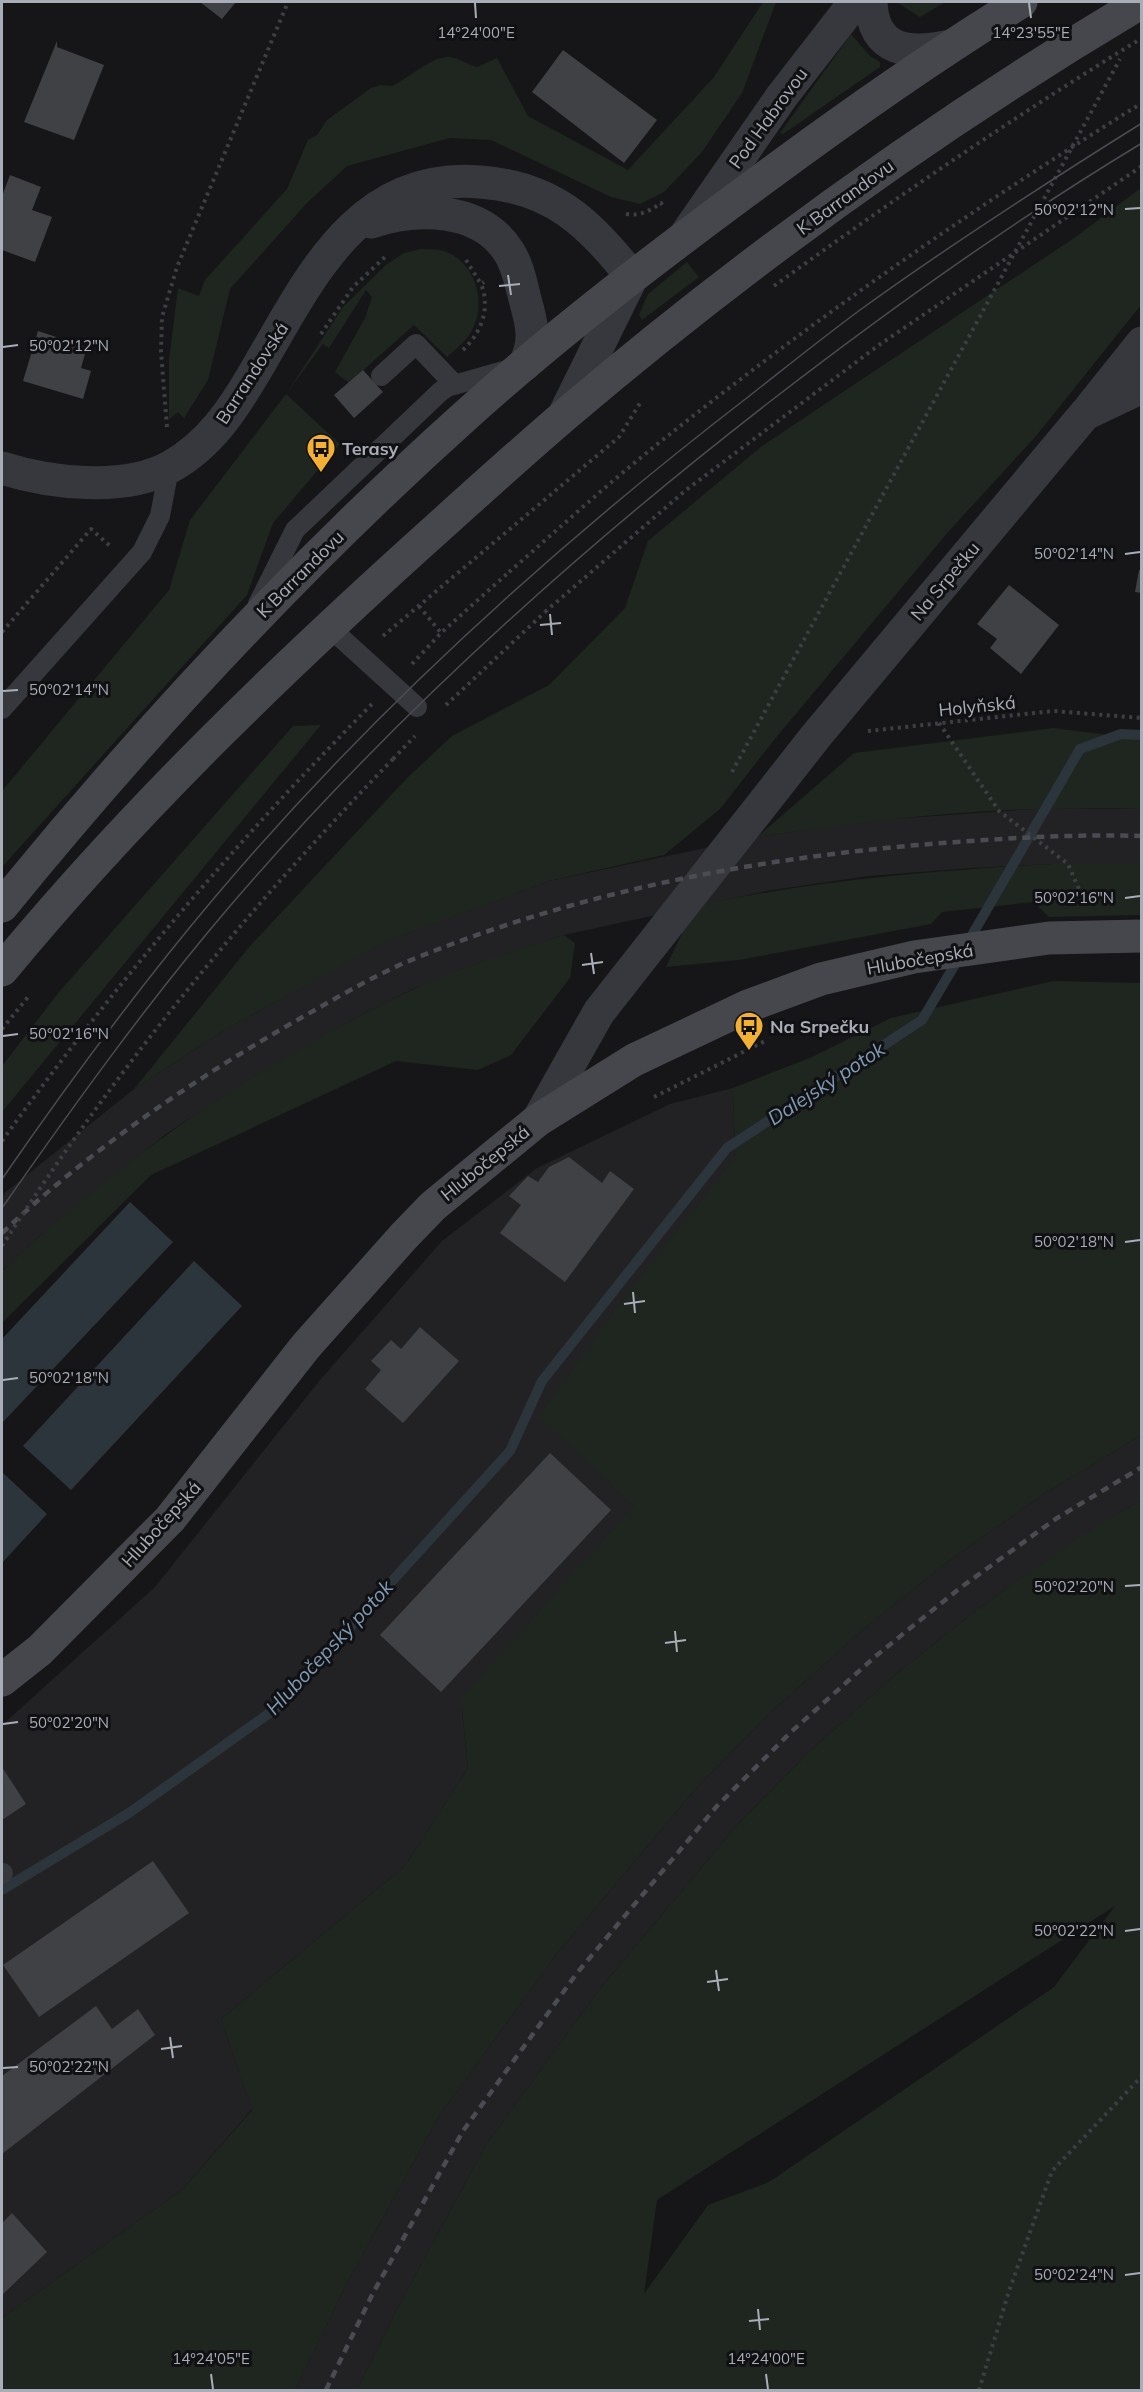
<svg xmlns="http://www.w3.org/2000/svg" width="1143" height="2392" font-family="Mulish,sans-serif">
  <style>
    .built { fill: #222225 }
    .green { fill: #1e261f; fill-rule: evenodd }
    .water { fill: #2c353c }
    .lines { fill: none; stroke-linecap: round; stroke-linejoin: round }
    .stream { stroke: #2c353c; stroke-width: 10 }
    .building { fill: #404145 }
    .path { stroke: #3d3f44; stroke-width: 4; stroke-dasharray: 3 4.5; stroke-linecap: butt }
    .lane { stroke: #37383d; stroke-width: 20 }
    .street { stroke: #37383d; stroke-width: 33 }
    .secondary { stroke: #45474d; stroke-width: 33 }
    .tram { stroke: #4a4c52; stroke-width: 1.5 }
    .rail { stroke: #4a4c52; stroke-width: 4.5; stroke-dasharray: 8 6; stroke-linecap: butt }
    .path-bridge { stroke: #3d3f44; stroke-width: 4; stroke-dasharray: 3 4.5; stroke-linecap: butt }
    .ticks { fill: none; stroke: #a8adb8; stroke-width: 2 }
    .labels { text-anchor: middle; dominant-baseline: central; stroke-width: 6; stroke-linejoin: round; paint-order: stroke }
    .street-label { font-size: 18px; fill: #a8adb8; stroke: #111113 }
    .poi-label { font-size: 18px; font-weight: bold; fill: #a8adb8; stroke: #111113; text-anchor: start }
    .water-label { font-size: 20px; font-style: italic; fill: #7f9bb3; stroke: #111113 }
    .ticks-label { font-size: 15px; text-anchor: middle; fill: #a8adb8; stroke: #111113; stroke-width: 6; stroke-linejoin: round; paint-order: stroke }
  </style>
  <rect width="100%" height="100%" fill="#161618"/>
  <path class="built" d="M1050 808 1141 809V864H1052L972 868 868 876 766 891 564 935 473 966 411 990 354 1019 255 1076 166 1134 39 1237 2 1271V1195L134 1089 226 1029 389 939 549 881 757 837 861 821Z
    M733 1088 735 1158 634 1506 462 1710 468 1768 405 1866 221 2019 252 2109 183 2189 2 2318V1725L155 1587 320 1380 442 1241 537 1168 670 1104Z
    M1141 1435V1500L1073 1542 977 1610 895 1675 809 1752 738 1824 599 1990 486 2145 397 2309 357 2390H295L347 2283 439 2116 555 1956 697 1787 771 1712 859 1633 943 1565 1042 1495Z"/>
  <path class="green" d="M763 2H776L742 93 702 152 664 192 640 204 611 197 491 140 450 138 347 166 306 204 230 289 208 380 184 418 178 412 169 419V360L178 288 199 296 205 280 287 189 308 140 317 135 327 120 371 88 380 85 392 86C407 79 433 55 450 57 459 58 468 65 477 67L497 58 528 116 628 170 714 77Z
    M896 2H945L920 17Z
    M851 34 870 56 880 62V67L783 134 780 133Z
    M1141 188V305L1036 436 949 531 774 740 720 809 664 855 549 881 389 940 226 1029 134 1089 250 946 408 777 452 736 549 685 625 608 648 541 762 446 1077 236Z
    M421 249C427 249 434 249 440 250 472 257 487 298 474 326 469 339 457 348 447 357L414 325 349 383 335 372 365 318 372 297 366 290 329 348 323 344 286 394 340 444 273 523 247 595 2 867V791L169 590 190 520 286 394 343 307 387 264 404 253Z
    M687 262 699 277 642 320 639 315 648 294Z
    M321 725 2 1112V1066L59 992 293 726Z
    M1053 728 1141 739V809C1013 804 884 818 757 837L854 753Z
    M1052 864H1141V915L1049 917 1033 902 942 912 931 924 739 960 666 967 695 906C816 880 929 871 1052 864Z
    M564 935 575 943 570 978 511 1055 478 1070 396 1061 151 1175 2 1323V1271C122 1158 260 1062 410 991 459 968 512 952 564 935Z
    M1053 981 1141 983V1435L1042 1495 943 1565 859 1633 771 1712 697 1787 555 1956 439 2116 347 2283 295 2390H2V2318L183 2189 252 2110 221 2019 405 1866 468 1768 461 1698 634 1506 539 1416 631 1289 735 1158 733 1088 812 1057 891 1018Z
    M1141 1500V2390H357L397 2309 486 2145 599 1990 738 1824 809 1752 895 1675 977 1610 1073 1541ZM1115 1906 1054 1987 769 2182 708 2205 644 2294 657 2200Z"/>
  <path class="water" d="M130 1202 173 1242 3 1422 2 1339Z
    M194 1261 242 1306 71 1490 23 1446Z
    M2 1472 47 1514 2 1563Z"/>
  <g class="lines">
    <path class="stream" d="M968 942 1080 749 1121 734 1142 735
      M2 1890 129 1813 278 1707 510 1451 542 1381 727 1148 922 1020 960 956"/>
  </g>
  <path class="building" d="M200 2H236L222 19Z
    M57 41V47L104 65 74 140 24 122Z
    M563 50 657 120 624 163 532 92Z
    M10 175 41 187 32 210 52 217 35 262 2 250V196Z
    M38 331 87 347 81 368 91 371 83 399 23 381Z
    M363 370 383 392 354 418 334 395Z
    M1139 570 1142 571V593L1135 592Z
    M1009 585 1059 625 1021 674 990 648 997 639 977 624Z
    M569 1157 602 1183 610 1171 634 1189 565 1282 500 1233 521 1205 509 1196 528 1176 538 1182 549 1167Z
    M420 1327 459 1361 403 1423 365 1389 381 1370 371 1361 391 1340 401 1349Z
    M550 1453 611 1510 441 1692 380 1635Z
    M2 1767 26 1804 2 1820Z
    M153 1861 189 1913 39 2017 3 1965Z
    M96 2006 112 2029 138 2009 155 2035 2 2154V2076Z
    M12 2213 47 2252 2 2295V2223Z"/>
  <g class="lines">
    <path class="path" d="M626 214C640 216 650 211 661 203L662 205
      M466 260 481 284 484 282
      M321 334 353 287 385 257
      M463 350C481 333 491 308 481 284
      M167 427 161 352 162 317 177 267 288 2
      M419 606 441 633
      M2 632 91 529 110 546
      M383 636 619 437 642 400
      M412 664 441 633 509 572
      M446 705 545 612
      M939 723 999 811 1068 864 1085 903
      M868 731 1053 711 1142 718
      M393 759 415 736
      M732 772 1120 59
      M2 1029 28 997
      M654 1097 767 1040
      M2 1141C114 985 238 839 373 703
      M979 2390 1009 2291 1052 2171 1142 2076"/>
    <path class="lane" d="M381 376 416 344 455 385
      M258 604 295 530 440 392 447 387 510 369
      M328 626 417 707
      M2 709 142 552 160 516 169 468
      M2 1874 3 1873"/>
    <path class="street" d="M871 2C873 52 909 55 951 46
      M371 222C416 207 480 206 509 252 518 266 521 284 525 299 532 324 537 342 524 365
      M687 233 782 96 855 2
      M1090 408 1142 343
      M2 468C49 483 124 492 170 467 210 445 234 408 256 370 309 280 357 172 480 182 552 187 590 223 632 277L564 415
      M538 1120 599 1012 816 736 1085 414 1142 387"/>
    <path class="secondary" d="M2 906C143 733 297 567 464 417 558 332 658 256 760 181 845 118 931 57 1021 2
      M2 970C135 809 285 665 441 525 482 488 523 451 565 415 745 262 938 123 1142 2
      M2 1680 40 1650 170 1519 306 1346 404 1236 433 1206 538 1120 634 1060 748 1006 821 979 914 957 1049 938 1142 936"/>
    <path class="tram" d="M2 1179C69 1082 139 987 215 897 372 711 556 545 748 397 785 368 822 338 860 310 951 244 1046 183 1142 123
      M2 1208C74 1105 148 1002 230 906 391 718 577 551 772 400 891 308 1013 221 1142 143"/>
    <path class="rail" d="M2 1233C90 1150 194 1079 299 1019 333 1000 368 979 404 963 574 892 759 857 942 843 1009 838 1075 834 1142 836
      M326 2390 372 2295 463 2131 577 1973 717 1806 791 1732 877 1655 960 1588 1057 1518 1142 1467"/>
    <path class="path-bridge" d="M774 286C894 199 1015 116 1142 38
      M509 572C556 531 602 489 650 450 806 325 971 209 1142 103
      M545 612 686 490 879 345 1142 166
      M2 1246C114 1071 248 908 393 759"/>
  </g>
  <path class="ticks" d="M475 3 476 18M1029 3 1031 18M1125 209 1140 208M508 275 511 295M499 286 520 284M3 347 18 345M1125 554 1140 552M550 614 552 635M540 625 561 623M3 691 18 690M1125 898 1140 896M591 953 594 974M582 965 603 962M3 1036 18 1034M1125 1242 1140 1240M633 1292 635 1313M624 1304 645 1301M3 1380 18 1378M1125 1586 1140 1585M675 1631 677 1652M665 1643 686 1640M3 1724 18 1722M1125 1931 1140 1929M716 1970 719 1991M707 1982 728 1979M170 2037 173 2058M161 2049 182 2046M3 2068 18 2067M1125 2275 1140 2273M758 2309 760 2330M749 2321 769 2319M211 2374 213 2389M766 2374 768 2389"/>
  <defs>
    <g id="bus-pin" transform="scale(1.5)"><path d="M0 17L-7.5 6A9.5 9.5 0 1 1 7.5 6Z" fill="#f2b134" stroke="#111113"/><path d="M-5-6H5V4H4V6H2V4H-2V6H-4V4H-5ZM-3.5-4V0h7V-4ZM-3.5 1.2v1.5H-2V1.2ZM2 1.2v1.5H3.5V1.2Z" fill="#111"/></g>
  </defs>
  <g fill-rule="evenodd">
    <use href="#bus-pin" x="321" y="448"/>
    <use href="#bus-pin" x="749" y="1026"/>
  </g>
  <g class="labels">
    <g class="street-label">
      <text transform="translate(768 118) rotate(-54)">Pod Habrovou</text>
      <text transform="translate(845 197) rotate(-36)">K Barrandovu</text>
      <text transform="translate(252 373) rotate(-57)">Barrandovská</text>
      <text transform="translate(300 574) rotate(-45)">K Barrandovu</text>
      <text transform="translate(945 581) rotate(-50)">Na Srpečku</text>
      <text transform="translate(977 706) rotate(-6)">Holyňská</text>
      <text transform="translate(920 959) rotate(-10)">Hlubočepská</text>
      <text transform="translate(485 1163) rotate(-39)">Hlubočepská</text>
      <text transform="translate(161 1524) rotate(-48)">Hlubočepská</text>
    </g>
    <g class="poi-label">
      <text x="342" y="448">Terasy</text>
      <text x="770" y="1026">Na Srpečku</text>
    </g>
    <g class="water-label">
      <text transform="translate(826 1083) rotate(-33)">Dalejský potok</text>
      <text transform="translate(329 1647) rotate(-47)">Hlubočepský potok</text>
    </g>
  </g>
  <g class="ticks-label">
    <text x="476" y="38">14°24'00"E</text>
    <text x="1031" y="38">14°23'55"E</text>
    <text x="1074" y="215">50°02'12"N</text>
    <text x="69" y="351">50°02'12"N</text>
    <text x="1074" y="559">50°02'14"N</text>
    <text x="69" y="695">50°02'14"N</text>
    <text x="1074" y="903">50°02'16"N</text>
    <text x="69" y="1039">50°02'16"N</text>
    <text x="1074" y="1247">50°02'18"N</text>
    <text x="69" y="1383">50°02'18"N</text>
    <text x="1074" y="1592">50°02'20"N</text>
    <text x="69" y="1728">50°02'20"N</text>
    <text x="1074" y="1936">50°02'22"N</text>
    <text x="69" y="2072">50°02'22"N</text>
    <text x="1074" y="2280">50°02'24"N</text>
    <text x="211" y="2364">14°24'05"E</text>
    <text x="766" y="2364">14°24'00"E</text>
  </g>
  <rect width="1143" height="2392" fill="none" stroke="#a8adb8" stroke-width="6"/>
</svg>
